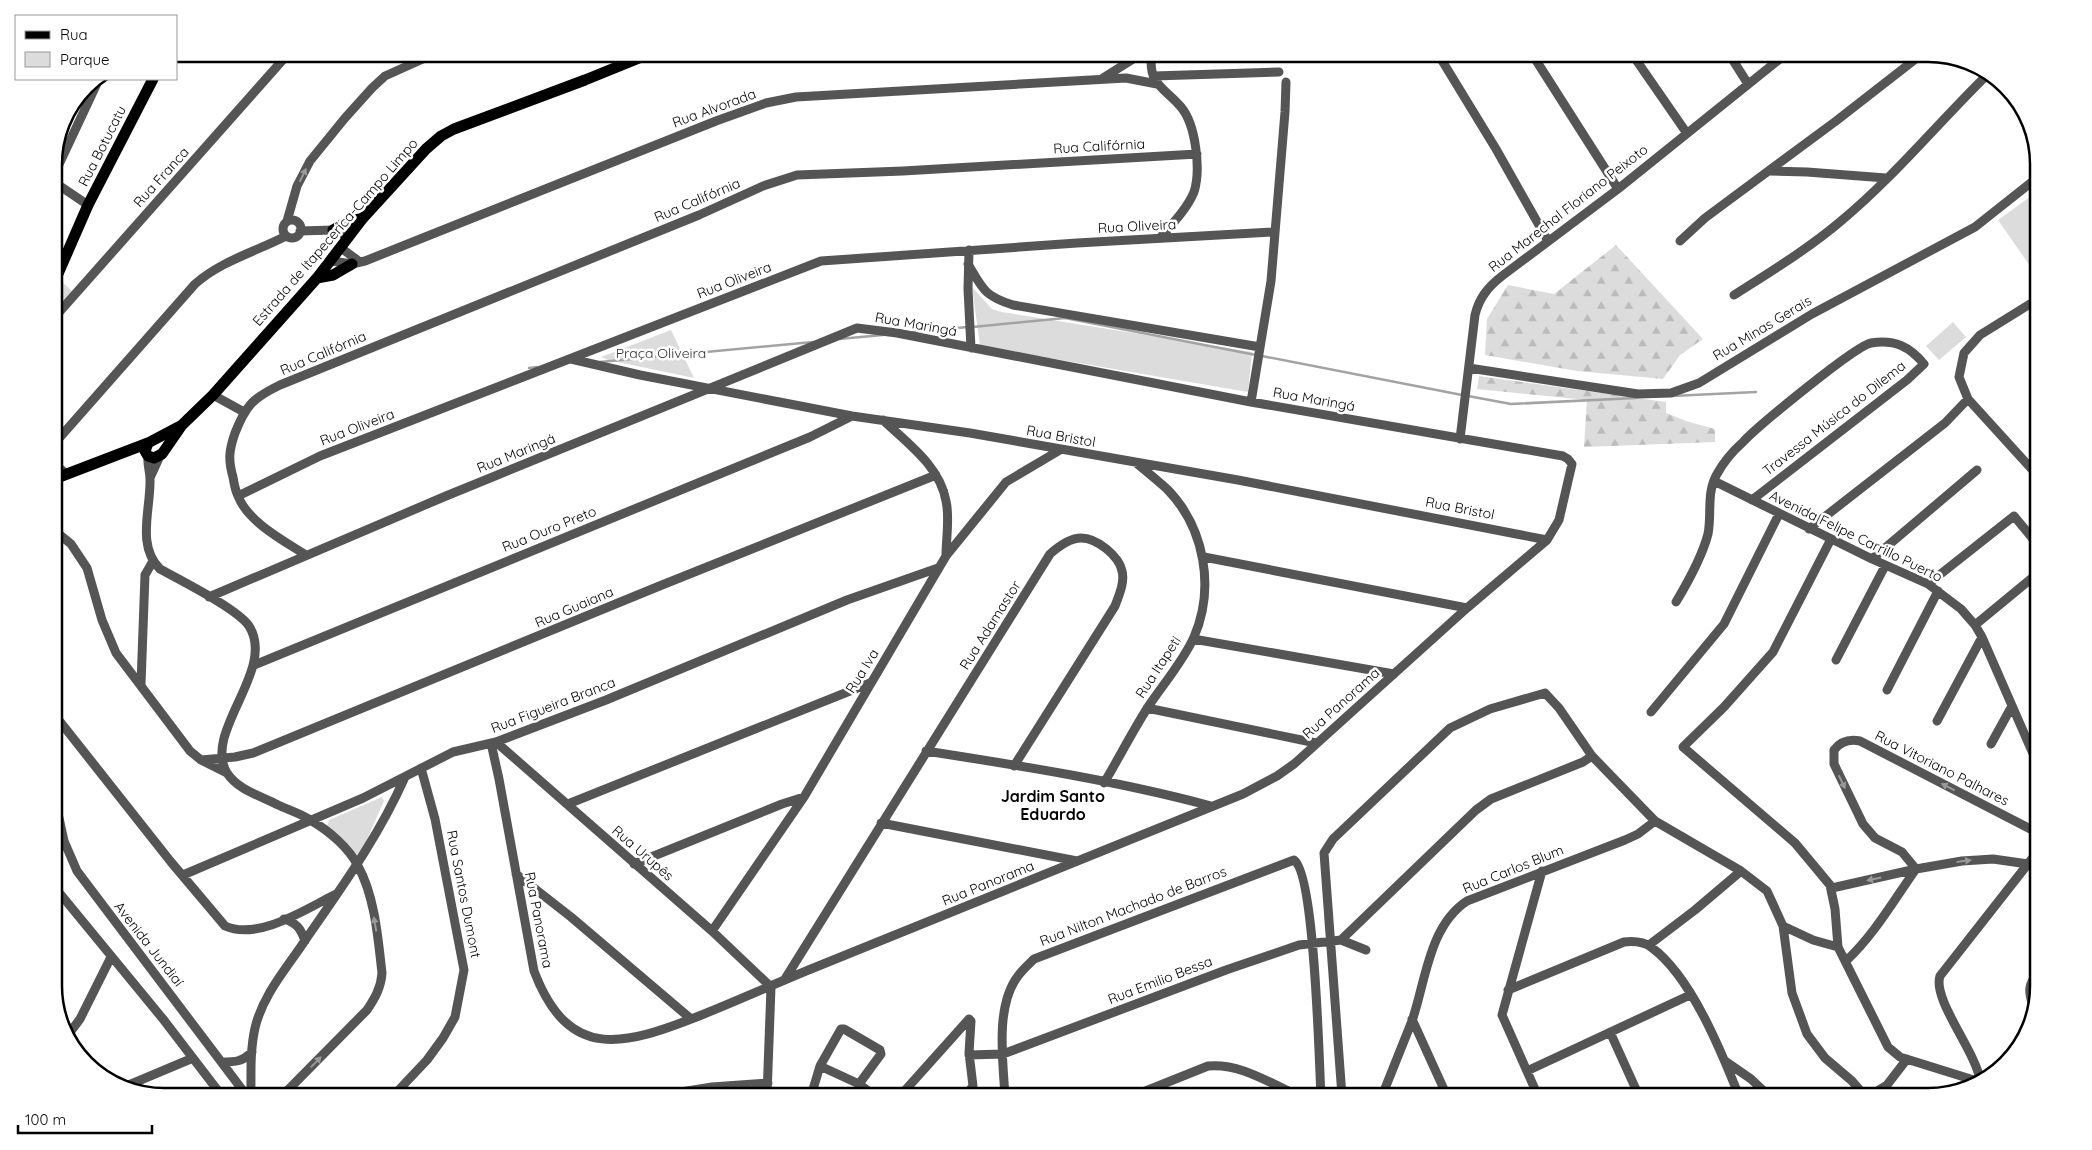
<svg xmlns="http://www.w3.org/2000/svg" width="2092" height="1150" font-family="Quicksand,sans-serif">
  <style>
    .forest { fill: url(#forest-firs) }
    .park { fill: #dcdcdc }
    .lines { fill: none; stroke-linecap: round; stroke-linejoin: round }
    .stream { stroke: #a3a3a3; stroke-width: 2.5 }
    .minor { stroke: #555; stroke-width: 9 }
    .major { stroke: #000; stroke-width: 11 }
    .oneway { fill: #999 }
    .labels { text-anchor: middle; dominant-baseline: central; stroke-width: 5; stroke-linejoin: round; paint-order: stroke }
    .street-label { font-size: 14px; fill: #000; stroke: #fff }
    .park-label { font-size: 14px; fill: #333; stroke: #fff }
    .quarter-label { font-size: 16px; font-weight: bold; fill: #000; stroke: #fff }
    .rim { fill: none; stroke: #000; stroke-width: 2.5 }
  </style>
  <defs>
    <pattern id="forest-firs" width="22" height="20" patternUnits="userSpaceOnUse" patternTransform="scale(1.25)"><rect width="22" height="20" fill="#dcdcdc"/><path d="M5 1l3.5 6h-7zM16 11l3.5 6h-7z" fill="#bbb"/></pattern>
  </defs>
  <rect width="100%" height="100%" fill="#fff"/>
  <path class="forest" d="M1616 245 1703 339 1680 355 1663 379 1577 371 1485 355 1487 319 1508 285 1554 294Z
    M1479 376 1666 402V413L1686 421 1715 429V442L1584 447 1587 400 1477 389Z"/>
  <path class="park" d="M2038 191V275L2037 276 1998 220Z
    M58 278 74 293 54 316V286Z
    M972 287 992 309 1002 312 1252 352 1248 392 980 346Z
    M1953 322 1966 337 1939 360 1926 346Z
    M671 330 694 378 608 360 601 357Z
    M382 797 384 801 360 855H355L327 826 329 820Z"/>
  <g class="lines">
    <path class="stream" d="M973 327 1065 318 1256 355
      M913 332 968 327
      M839 339 883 335
      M1262 356 1462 395
      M600 362 813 342
      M529 368 537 367
      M1468 396 1511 404 1636 398
      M1672 396 1756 392"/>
    <path class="minor" d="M1152 54C1147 84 1165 88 1181 107 1196 125 1201 170 1194 192 1187 209 1172 224 1160 238
      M1438 54 1496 149 1548 241
      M1532 54 1618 189
      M1632 54 1686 132
      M1729 54 1748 84
      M1154 76 1279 72
      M1103 78 1141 54
      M1770 171 1807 172 1886 178
      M54 175 99 79
      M54 182 88 205
      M283 229a9 9 0 1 1 18 0a9 9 0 1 1-18 0Z
      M287 221 297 186 310 161 345 118 372 88 385 76 434 54
      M300 231 333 230 349 237
      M1680 241 1705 218 1836 121 1922 54
      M341 248 360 262
      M969 250 968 289 971 348
      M332 261 352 264 365 261 716 121 766 103 796 97 1126 78 1157 84
      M968 264C983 289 984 296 1013 305L1260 347
      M1734 295C1770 272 1808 249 1841 221 1894 177 1938 123 1987 75
      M2038 299 1980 335 1964 353 1959 377 1968 399 2038 476
      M54 318 288 54
      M571 359 640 375 852 416 970 433 1238 480 1547 540
      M1469 368 1638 394 1671 393 1699 383 1812 314 1975 227 2038 177
      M213 395 244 412
      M1251 402 1271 281 1285 112 1286 82
      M883 420C907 443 940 466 946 501 950 518 946 538 946 556
      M1460 439 1475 315C1479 298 1488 287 1502 276L1618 189 1786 54
      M54 444 195 284C221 261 255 252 286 236
      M148 456C147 465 150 471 150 479 151 509 136 545 160 569 180 580 238 609 249 626 277 670 202 732 227 773 238 790 261 796 278 805 289 810 302 814 312 821 329 831 349 848 358 866 375 897 378 938 382 973 381 988 375 998 367 1010L282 1096
      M54 464 67 474
      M150 478 160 456
      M1714 481 1872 559 1928 584 1961 609 1975 625 1982 637 2038 765
      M238 496 320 456 821 261 1077 243 1274 232
      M1809 529 1945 423 1968 399
      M54 530 71 544 87 568 102 620 116 653 190 751 201 760 227 773
      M1831 539 1773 652 1724 707 1683 747 1795 843 1830 885 1835 909 1838 947 1888 1047 1900 1057 1977 1081
      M306 555C284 541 248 522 238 496 235 490 234 483 233 477 228 460 229 450 235 433 246 405 253 398 280 385L699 215 763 186 797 175 903 171 1197 154
      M1204 557 1467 608
      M1872 559 1977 470
      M1928 584 2014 516 2038 545
      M209 597 446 496 857 328 897 333 1251 402 1563 456 1568 459 1572 464 1559 520 1547 540 1467 608 1294 764 1277 776 1243 794 811 969C774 984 737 1001 699 1016 625 1045 569 1063 534 971L499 779 491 743
      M1676 602C1688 582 1702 557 1708 534 1712 514 1706 493 1717 474 1723 463 1733 451 1743 442 1758 426 1855 346 1871 343 1895 339 1910 347 1924 364L1907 380 1752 500
      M1975 625 2038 573
      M1193 639 1394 674
      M1836 660 1885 566
      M254 665 810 437 852 416
      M141 684 145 575 153 561
      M1887 690 1938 591
      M1147 708 1316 743
      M1651 712 1724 624 1779 514
      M54 714 171 862 225 926C258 941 306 909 336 894
      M1937 721 1982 637
      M496 742 712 931 771 987 767 1096
      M1991 744 2012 706
      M926 751C1022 766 1118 781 1211 806
      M201 760 235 757 253 753 657 587 936 475
      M1104 783C1119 758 1132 732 1148 707 1162 686 1184 660 1194 637 1215 588 1205 528 1167 489 1157 480 1146 471 1135 462
      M54 795 64 841 77 871 247 1096
      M568 804 870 683
      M881 823 1077 861
      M634 864 782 804 804 797
      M1916 869 1902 852 1875 838 1863 824 1834 764V750C1841 741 1850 739 1860 741L2038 833
      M516 874 571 917 691 1019
      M183 875 363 798 453 752 496 742 606 700 847 600 938 568
      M54 884 57 890 163 1019 222 1096
      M1832 888 1916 869 1962 861 1993 859 2028 864
      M284 919C297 923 301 929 305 941
      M1783 926 1813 940 1838 947
      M712 931 804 797 946 556 1006 482 1060 450
      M1341 940 1366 950
      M1649 945 1695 910 1741 871
      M1846 961C1874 935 1894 900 1916 869
      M785 979 1050 554C1059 546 1070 538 1081 538 1097 538 1119 556 1122 571 1125 582 1119 595 1115 606L1014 766
      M1508 990 1624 942C1633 941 1644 942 1651 947 1691 976 1721 1051 1739 1096
      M2033 1006C2028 991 2028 985 2038 972
      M1412 1019 1447 1096
      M1610 1032 1639 1096
      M68 1035 80 1019 111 957
      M969 1055 1003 1054 1226 970 1299 945 1341 940 1476 810 1491 799 1583 762 1592 756
      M1725 1061 1751 1079 1769 1096
      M222 1062C235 1062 242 1062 252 1052
      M820 1066 859 1084 875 1096
      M1527 1071 1690 995
      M1980 1080C1976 1052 1932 999 1940 976L2038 851
      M124 1087 193 1058
      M251 1096C251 1074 250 1050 255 1028 263 994 287 968 306 939 342 887 379 836 405 777
      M393 1096 427 1060 443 1038 455 1017 464 970 435 819 421 768
      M656 1096 712 1087 768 1083
      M811 1096 820 1066 841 1029H844L880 1050 881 1054 859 1084
      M900 1096 969 1019
      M965 1096 973 1086 969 1053 971 1021 969 1019
      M1005 1096C1003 1061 995 1006 1018 976 1023 969 1029 964 1034 959L1294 860C1315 874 1319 1062 1321 1096
      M1133 1096 1208 1066C1241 1063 1269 1083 1299 1096
      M1342 1096 1324 853 1333 839 1450 728 1490 709 1545 693 1559 708 1592 756 1655 821 1741 871 1767 891 1783 926 1792 993 1807 1034 1825 1058 1852 1081 1865 1096
      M1382 1096C1392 1071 1402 1046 1412 1021 1426 980 1429 926 1467 901L1625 840 1638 834 1655 821
      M1538 1096 1502 1015 1542 871
      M1869 1096 1887 1085 1907 1059"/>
    <path class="major" d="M333 230 347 222 363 218
      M317 278 333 275 352 264
      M54 283 88 205 153 79
      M182 425 148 443 145 451 148 456 154 458 162 454 182 425 213 395 317 278 363 218 426 149 441 136 454 129 585 80 649 54
      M54 479 148 443"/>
  </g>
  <defs><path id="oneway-solid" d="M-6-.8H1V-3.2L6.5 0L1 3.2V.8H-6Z" transform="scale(1.25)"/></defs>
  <g class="oneway">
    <use href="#oneway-solid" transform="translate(303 175) rotate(-64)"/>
    <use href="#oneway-solid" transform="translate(1842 782) rotate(64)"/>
    <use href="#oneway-solid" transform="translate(1948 787) rotate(-153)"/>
    <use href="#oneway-solid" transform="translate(1964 861) rotate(-7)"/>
    <use href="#oneway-solid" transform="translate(1874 879) rotate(168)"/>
    <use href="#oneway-solid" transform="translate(375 924) rotate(-100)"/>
    <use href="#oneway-solid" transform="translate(316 1062) rotate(-46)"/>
  </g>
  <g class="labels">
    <g class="street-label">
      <text transform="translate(714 108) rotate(-20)">Rua Alvorada</text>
      <text transform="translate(102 146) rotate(-63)">Rua Botucatu</text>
      <text transform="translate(1099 146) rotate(-3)">Rua Califórnia</text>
      <text transform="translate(161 177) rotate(-48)">Rua Franca</text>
      <text transform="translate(697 200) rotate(-23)">Rua Califórnia</text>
      <text transform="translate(1568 208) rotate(-38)">Rua Marechal Floriano Peixoto</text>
      <text transform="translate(1137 226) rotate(-3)">Rua Oliveira</text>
      <text transform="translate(335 232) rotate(-49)">Estrada de Itapecerica-Campo Limpo</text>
      <text transform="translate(734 280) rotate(-21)">Rua Oliveira</text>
      <text transform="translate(916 324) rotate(10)">Rua Maringá</text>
      <text transform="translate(1762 328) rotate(-31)">Rua Minas Gerais</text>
      <text transform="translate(323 353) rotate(-23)">Rua Califórnia</text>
      <text transform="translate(1314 399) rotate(10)">Rua Maringá</text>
      <text transform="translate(1834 418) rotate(-38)">Travessa Música do Dilema</text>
      <text transform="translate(357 427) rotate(-21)">Rua Oliveira</text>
      <text transform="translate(1061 436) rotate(10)">Rua Bristol</text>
      <text transform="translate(516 453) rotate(-22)">Rua Maringá</text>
      <text transform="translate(1460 508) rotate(11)">Rua Bristol</text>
      <text transform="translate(549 529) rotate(-22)">Rua Ouro Preto</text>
      <text transform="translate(1856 536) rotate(26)">Avenida Felipe Carrillo Puerto</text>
      <text transform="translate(574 607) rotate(-23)">Rua Guaiana</text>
      <text transform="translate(990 625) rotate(-58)">Rua Adamastor</text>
      <text transform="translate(1158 667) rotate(-57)">Rua Itapeti</text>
      <text transform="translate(862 671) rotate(-58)">Rua Iva</text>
      <text transform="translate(1341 703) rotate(-42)">Rua Panorama</text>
      <text transform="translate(553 705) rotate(-21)">Rua Figueira Branca</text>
      <text transform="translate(1942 768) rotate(27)">Rua Vitoriano Palhares</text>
      <text transform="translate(643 853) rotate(41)">Rua Urupês</text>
      <text transform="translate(1513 869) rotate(-22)">Rua Carlos Blum</text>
      <text transform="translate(988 883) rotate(-22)">Rua Panorama</text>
      <text transform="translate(464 894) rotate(79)">Rua Santos Dumont</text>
      <text transform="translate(1133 906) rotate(-21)">Rua Nilton Machado de Barros</text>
      <text transform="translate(539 920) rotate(79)">Rua Panorama</text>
      <text transform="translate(149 944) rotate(52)">Avenida Jundiaí</text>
      <text transform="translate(1160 980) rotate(-21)">Rua Emilio Bessa</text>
    </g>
    <g class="park-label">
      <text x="661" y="353">Praça Oliveira</text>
    </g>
    <g class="quarter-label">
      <text x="1053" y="796">Jardim Santo<tspan x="1053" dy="18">Eduardo</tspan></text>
    </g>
  </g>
  <path d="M0 0H2092V1150H0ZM164 62H1928A102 102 0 0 1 2030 164V986A102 102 0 0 1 1928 1088H164A102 102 0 0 1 62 986V164A102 102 0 0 1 164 62Z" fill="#fff" fill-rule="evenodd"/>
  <path class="rim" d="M164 62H1928A102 102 0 0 1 2030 164V986A102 102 0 0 1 1928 1088H164A102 102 0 0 1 62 986V164A102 102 0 0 1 164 62Z"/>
  <rect x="15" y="15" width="162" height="65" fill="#ffffff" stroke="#999999"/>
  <rect x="25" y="31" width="25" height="8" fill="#000000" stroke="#999999"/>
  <text x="60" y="40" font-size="15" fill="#000000">Rua</text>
  <rect x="25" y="52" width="25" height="15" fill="#dcdcdc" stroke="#999999"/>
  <text x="60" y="65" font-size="15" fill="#000000">Parque</text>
  <path d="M18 1125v8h134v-8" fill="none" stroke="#000000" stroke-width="2.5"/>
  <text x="25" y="1125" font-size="15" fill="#000000" stroke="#ffffff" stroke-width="4" paint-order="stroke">100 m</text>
</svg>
